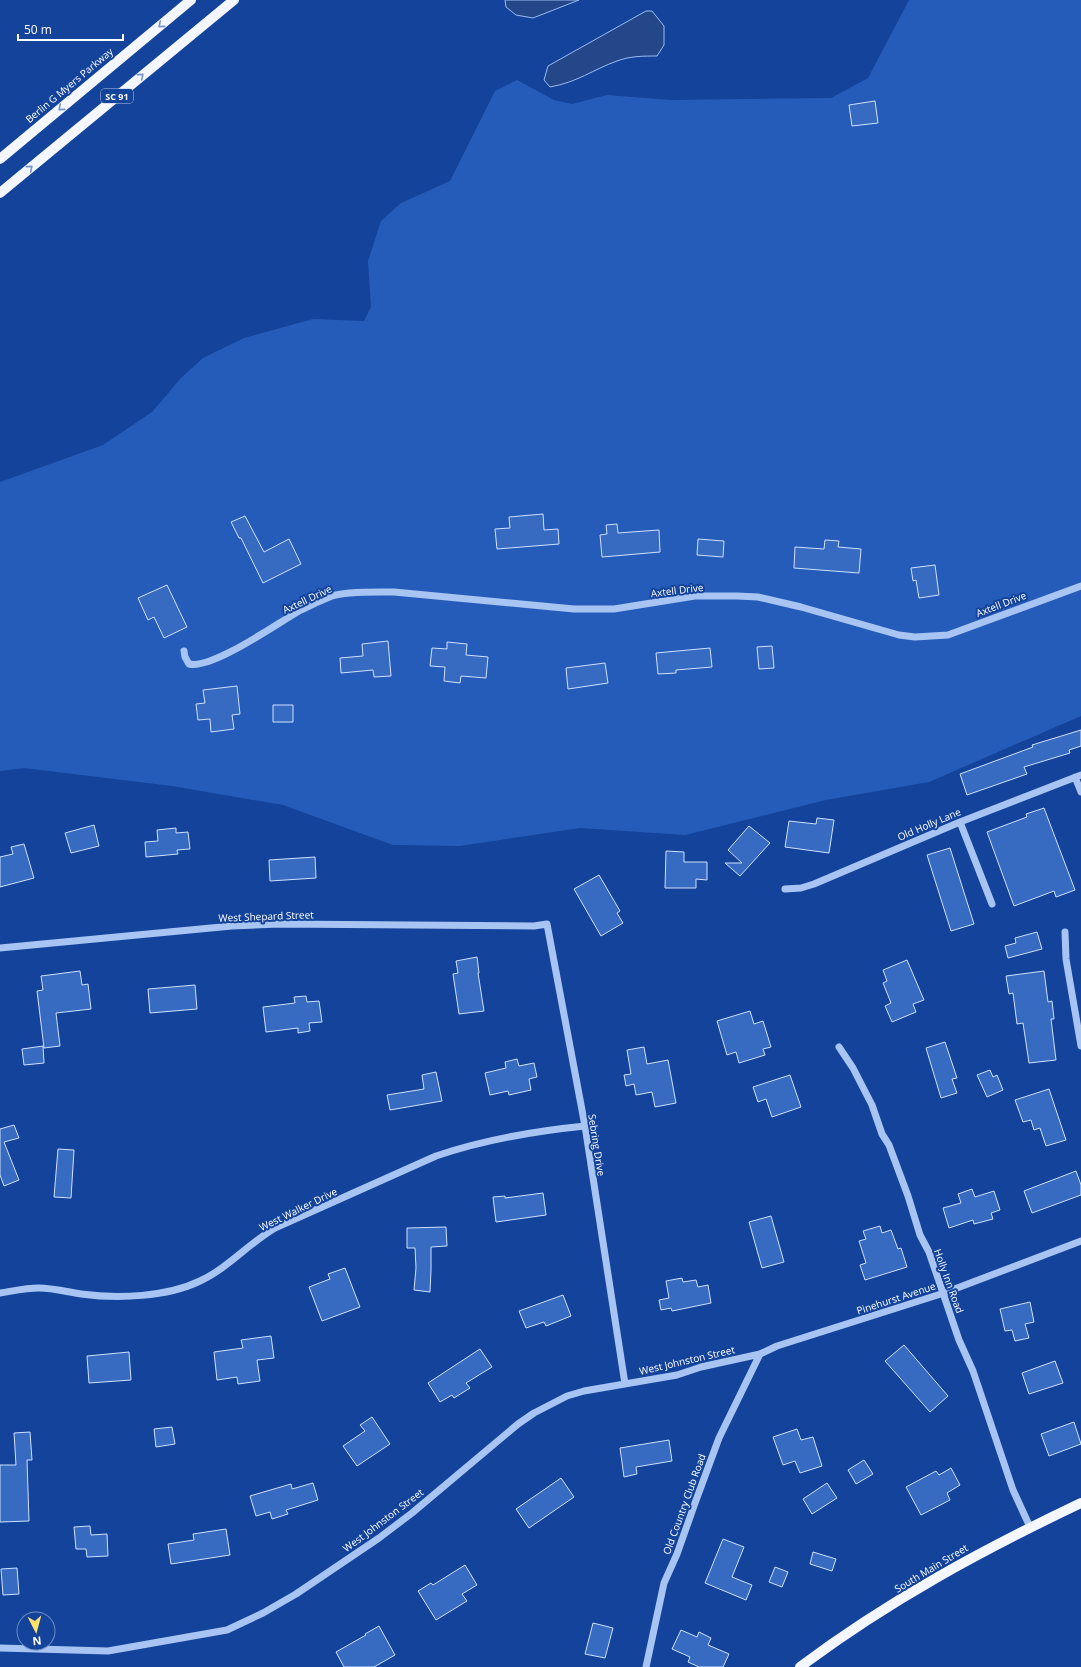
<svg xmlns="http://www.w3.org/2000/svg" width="1081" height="1667" font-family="'Open Sans',sans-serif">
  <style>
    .green { fill: #265cb9 }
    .water { fill: #244789; stroke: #9abdf6 }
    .building { fill: #376ac1; stroke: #d0e1fd }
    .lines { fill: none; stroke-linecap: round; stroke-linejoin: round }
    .minor { stroke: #a8c4f3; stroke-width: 7 }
    .major { stroke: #f4f7ff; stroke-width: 10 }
    .oneway { stroke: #7894c8 }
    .labels { text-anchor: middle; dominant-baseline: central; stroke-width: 4; stroke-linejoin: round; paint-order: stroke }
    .shield { fill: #13439b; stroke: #b8c7e1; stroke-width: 1 }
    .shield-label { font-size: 9px; font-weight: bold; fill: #fff }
    .street-label { font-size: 10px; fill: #fff; stroke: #13439b }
  </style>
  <rect width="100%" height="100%" fill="#13439b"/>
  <path class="green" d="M909 0H1081V716L929 782 826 800 685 835 580 828 460 846 393 845 283 805 172 786 24 768 0 771V482L103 445 152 412 181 378 203 358 244 338 313 319 364 321 371 307 368 261 381 221 401 203 450 181 495 91 517 80 554 100 572 104 607 95 671 100 831 98 868 78Z"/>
  <path class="water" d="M505 0H579L533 18 516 15 506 7Z
    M646 11H652L664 26V45L657 56C644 56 630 56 617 61 592 70 578 82 550 87L544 80 548 66Z"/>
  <path class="building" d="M875 101 878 123 852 126 849 105Z
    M543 514 544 530 558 529 559 544 497 549 495 529 510 528 509 517Z
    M245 516 264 552 289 539 301 564 263 583 241 538H239L231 522Z
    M617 524 618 533 659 530 660 552 602 557 600 535 607 534 606 525Z
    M698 539 724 541 723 557 697 555Z
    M825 540 839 541 838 547 861 549 859 573 794 568 795 547 824 549Z
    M935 565 939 595 919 598 916 580 913 581 911 568Z
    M167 585 187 627 164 638 154 617 148 620 138 598Z
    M388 641 391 676 374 677 373 670 341 673 340 658 363 656 362 644Z
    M447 642 467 644 466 655 488 657 486 678 461 676 460 683 444 681 445 667 430 666 432 648 447 649Z
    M772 646 774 668 759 669 757 647Z
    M710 648 712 667 676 670V673L658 674 656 653Z
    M605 663 608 683 568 689 566 668Z
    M237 686 240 714 232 715 234 729 211 732 210 719 198 720 196 704 205 703 203 690Z
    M273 705H293V722H273Z
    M1081 730V746L1069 750 1070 753 1024 767 1027 774 967 795 960 774 1033 747 1032 745Z
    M1044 808 1075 890 1056 897 1054 891 1014 906 987 832 1027 817 1026 814Z
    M817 818 834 820 829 853 785 847 789 821 816 824Z
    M94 825 99 846 71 853 65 833Z
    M749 826 770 843 740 876 725 863H742L728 850Z
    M176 828V833L188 832 190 849 177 850 178 854 146 857 145 842 158 841 157 830Z
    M24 844 34 878 0 887V857L13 854 11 847Z
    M950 848 974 924 951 931 927 855Z
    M666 851 684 852V862H707V880L696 879V888H665Z
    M315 857 316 878 270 881 269 860Z
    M599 875 620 911 617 913 623 923 601 936 574 889Z
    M1037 932 1042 949 1008 958 1005 946 1016 943 1015 938Z
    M477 957 479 973H478L484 1011 459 1014 453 974 458 973 456 961Z
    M907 960 924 1000 913 1004 916 1012 892 1022 885 1006 891 1003 883 983 887 981 883 970Z
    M80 971 82 985 88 984 91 1009 56 1013 60 1046 44 1048 37 991 43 990 41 976Z
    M1044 971 1048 1002 1052 1001 1054 1019H1051L1056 1060 1029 1063 1023 1023 1017 1024 1013 993 1009 994 1006 976Z
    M195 985 197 1009 150 1013 148 989Z
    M306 996 307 1002 319 1001 322 1022 309 1023 310 1031 298 1033V1028L266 1032 263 1007 295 1003 294 997Z
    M750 1011 754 1024 763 1021 771 1047 763 1049 765 1055 739 1063 736 1052 727 1055 717 1021Z
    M945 1042 957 1078 952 1079 957 1093 941 1098 926 1048Z
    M43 1046 44 1063 24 1065 22 1049Z
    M644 1047 647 1064 668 1060 676 1103 655 1107 652 1092 636 1095 634 1084 626 1086 624 1075 631 1074 627 1050Z
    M517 1059 519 1066 534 1063 537 1077 529 1079 531 1090 509 1095 508 1091 490 1095 485 1073 506 1068 505 1062Z
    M990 1070 993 1077 997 1075 1003 1090 987 1097 977 1075Z
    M436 1072 442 1101 390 1110 387 1095 424 1089 422 1075Z
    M790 1075 801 1107 772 1117 766 1099 758 1102 753 1087Z
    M1049 1089 1066 1140 1046 1146 1040 1128 1034 1130 1031 1120 1023 1122 1015 1100Z
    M14 1125 19 1138 4 1142 19 1180 4 1186 0 1175V1129Z
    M58 1149 74 1150 71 1198 54 1197Z
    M1076 1171 1081 1185V1195L1032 1213 1024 1191Z
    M972 1189 975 1197 994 1191 1000 1210 991 1213 993 1219 974 1224 973 1220 949 1228 943 1208 961 1203 958 1194Z
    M543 1193 546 1215 496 1222 493 1197 505 1196V1198Z
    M771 1216 784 1262 762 1268 749 1222Z
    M880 1226 882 1233 891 1230 898 1249 901 1248 907 1267 865 1280 860 1265 866 1263 859 1241 866 1239 863 1231Z
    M446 1227 447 1246 431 1247V1270L430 1292 414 1290 416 1268 415 1248H407V1228Z
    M345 1268 360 1307 322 1321 309 1287 330 1279 328 1274Z
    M682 1278 683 1282 696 1280 698 1287 708 1285 711 1303 672 1311 671 1308 661 1310 659 1300 669 1298 666 1281Z
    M563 1295 571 1316 546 1326 544 1322 526 1328 519 1311Z
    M1030 1302 1034 1322 1025 1324 1029 1338 1015 1341 1012 1330 1005 1331 1000 1309Z
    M271 1336 274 1358 257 1360 260 1381 238 1384 237 1377 217 1380 214 1352 243 1348 241 1340Z
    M904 1345 948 1396 930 1412 885 1361Z
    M480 1349 492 1367 466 1383 470 1388 454 1398 452 1395 440 1402 428 1383Z
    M129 1352 131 1380 89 1383 87 1356Z
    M1055 1361 1063 1383 1029 1394 1022 1373Z
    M372 1417 390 1444 357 1466 343 1446 365 1431 360 1425Z
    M1074 1422 1081 1444 1049 1456 1041 1434Z
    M172 1427 175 1444 156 1447 154 1429Z
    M797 1429 801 1440 813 1437 822 1466 800 1473 795 1461 783 1465 773 1437Z
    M30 1432 32 1460H27L29 1521 0 1522V1465H16L14 1433Z
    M669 1440 672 1461 636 1467 637 1474 624 1477 620 1448Z
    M864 1460 873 1474 856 1484 848 1470Z
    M951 1468 960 1485 947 1493 950 1500 921 1515 906 1487 936 1471 939 1475Z
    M561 1478 574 1497 529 1528 516 1509Z
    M313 1483 318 1500 286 1510 288 1514 272 1519 270 1512 256 1516 250 1496 291 1484 292 1489Z
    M827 1483 837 1498 812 1514 803 1499Z
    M90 1526 91 1535 107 1534 108 1556 87 1557 86 1549H76L74 1527Z
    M226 1529 230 1555 171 1564 168 1544 194 1540 193 1534Z
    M723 1539 744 1547 732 1577 752 1585 746 1600 705 1583Z
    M813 1552 836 1559 832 1571 810 1564Z
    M465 1565 477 1585 462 1594 467 1601 436 1620 418 1591 431 1583 433 1585Z
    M775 1567 788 1572 782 1587 769 1582Z
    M17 1568 19 1594 3 1595 1 1569Z
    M593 1623 613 1628 605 1658 585 1654Z
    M379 1626 395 1655 374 1667H344L336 1652 366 1635 365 1634Z
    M681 1630 697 1637 699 1632 711 1638 708 1645 729 1654 723 1667H699L688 1662 690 1657 672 1649Z"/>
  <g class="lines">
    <path class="minor" d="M184 651 185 657 189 664C212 670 279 622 301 610 311 605 322 600 332 596 345 591 379 592 394 592L574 609H614L695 596H737L758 597 801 607 899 635 915 637 948 635 1081 586
      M1075 777 1081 792
      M960 822 992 904
      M785 889 801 888 814 884 960 822 1081 775
      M1065 932 1066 959 1081 1046
      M0 948 232 926 280 924 534 926 547 924 585 1126 625 1384
      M839 1047 853 1068 872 1105 882 1134 889 1145 908 1196 920 1235 929 1252 959 1340 973 1371 1013 1490 1030 1527
      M0 1293C13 1291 26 1288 39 1288 53 1288 67 1292 81 1294 118 1299 167 1297 200 1281 228 1268 248 1244 275 1228L436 1156C483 1140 535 1131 585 1126
      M0 1648 108 1651 227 1630 263 1613 296 1594 379 1538 412 1513 518 1424 534 1413 567 1396 584 1391 677 1375 701 1367 760 1354 777 1346 944 1293 1081 1241
      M646 1667 664 1583 677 1554 695 1503 719 1438 760 1354"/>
    <path class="major" d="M0 159 191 0
      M0 193 234 0
      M800 1667C888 1601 982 1550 1081 1503"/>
  </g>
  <defs><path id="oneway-chevron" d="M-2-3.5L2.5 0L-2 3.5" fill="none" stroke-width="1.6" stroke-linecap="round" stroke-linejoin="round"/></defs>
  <g class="oneway">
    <use href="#oneway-chevron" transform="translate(161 25) rotate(140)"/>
    <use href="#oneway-chevron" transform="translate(141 76) rotate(-40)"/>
    <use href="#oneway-chevron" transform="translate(61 108) rotate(140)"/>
    <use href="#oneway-chevron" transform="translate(30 168) rotate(-40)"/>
  </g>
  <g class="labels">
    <rect class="shield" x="101" y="89" width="32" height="14" rx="3"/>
    <g class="shield-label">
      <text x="117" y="96">SC 91</text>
    </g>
    <g class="street-label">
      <text transform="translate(69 85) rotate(-40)">Berlin G Myers Parkway</text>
      <text transform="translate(677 590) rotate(-7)">Axtell Drive</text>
      <text transform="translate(307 599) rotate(-25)">Axtell Drive</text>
      <text transform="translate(1001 604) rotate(-21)">Axtell Drive</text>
      <text transform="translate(929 824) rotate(-23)">Old Holly Lane</text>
      <text transform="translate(266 916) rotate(-2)">West Shepard Street</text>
      <text transform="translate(597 1145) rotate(81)">Sebring Drive</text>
      <text transform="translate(298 1209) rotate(-26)">West Walker Drive</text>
      <text transform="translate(949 1281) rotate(70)">Holly Inn Road</text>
      <text transform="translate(896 1298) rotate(-18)">Pinehurst Avenue</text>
      <text transform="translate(687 1360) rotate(-13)">West Johnston Street</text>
      <text transform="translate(684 1504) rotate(-70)">Old Country Club Road</text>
      <text transform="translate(383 1520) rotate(-37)">West Johnston Street</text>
      <text transform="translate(931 1568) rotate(-31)">South Main Street</text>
    </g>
  </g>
  <g transform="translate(36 1631) rotate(174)"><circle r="19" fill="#13439b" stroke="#718ec3"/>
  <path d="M0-3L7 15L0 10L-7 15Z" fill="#ffe06a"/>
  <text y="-6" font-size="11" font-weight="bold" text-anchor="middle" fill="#ffffff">N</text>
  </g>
  <path d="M18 34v6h105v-6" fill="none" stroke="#ffffff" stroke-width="2"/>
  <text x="24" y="34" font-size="12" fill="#ffffff" stroke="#13439b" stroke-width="3" paint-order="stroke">50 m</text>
</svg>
